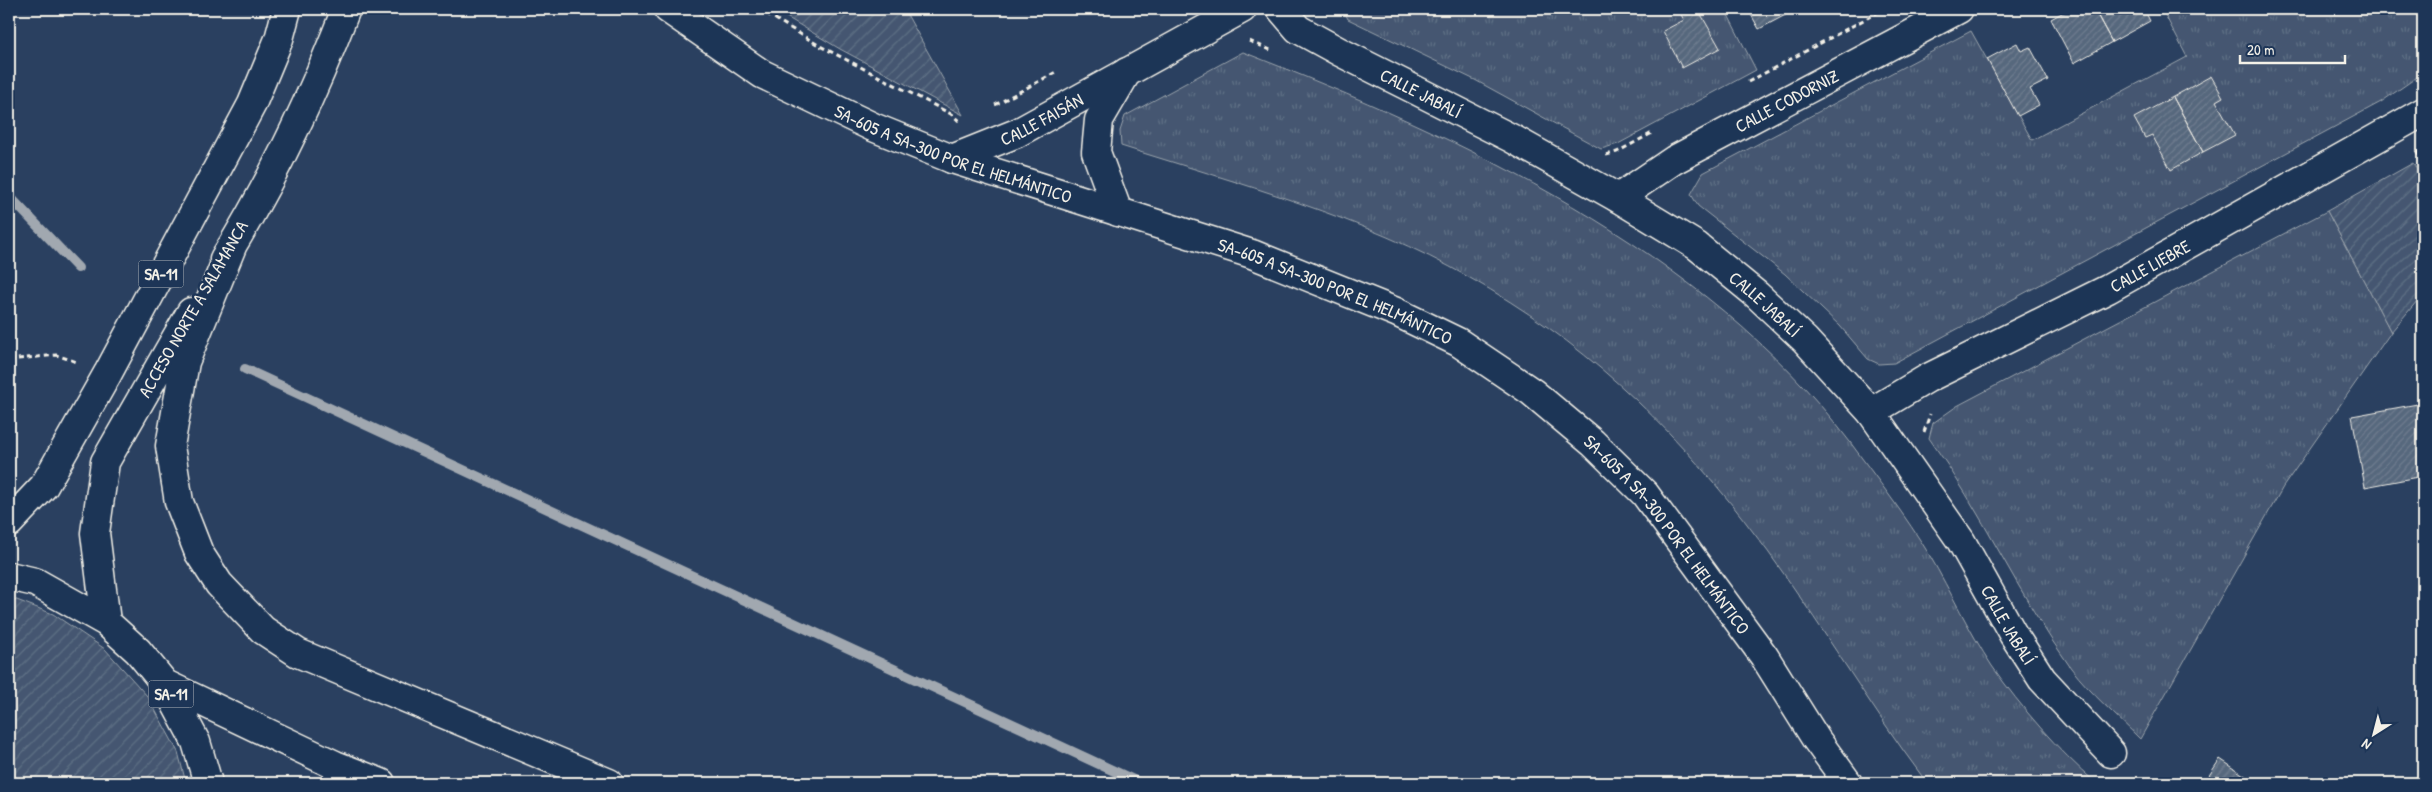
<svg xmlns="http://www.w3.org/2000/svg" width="2432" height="792" font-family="'Patrick Hand',sans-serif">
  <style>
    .grass { fill: url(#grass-tufts); stroke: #9ca4ac }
    .garden { fill: url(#garden-furrows); stroke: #9ca4ac }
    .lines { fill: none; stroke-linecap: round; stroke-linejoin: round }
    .stream { stroke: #a1a8b0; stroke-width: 10 }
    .building { fill: url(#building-hatch); stroke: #f4f1e8 }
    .minor-casing { stroke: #f4f1e8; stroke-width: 31 }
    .highway-casing { stroke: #f4f1e8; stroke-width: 31 }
    .path { stroke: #f4f1e8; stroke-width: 3; stroke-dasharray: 5 4; stroke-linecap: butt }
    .minor { stroke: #1d3557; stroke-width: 28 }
    .highway { stroke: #1d3557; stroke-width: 28 }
    .labels { text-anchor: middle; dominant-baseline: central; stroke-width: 5; stroke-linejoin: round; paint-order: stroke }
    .shield { fill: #1d3557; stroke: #b4b9bc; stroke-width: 1 }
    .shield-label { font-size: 16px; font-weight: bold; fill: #f4f1e8 }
    .street-label { font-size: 18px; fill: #f4f1e8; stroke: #1d3557 }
  </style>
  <defs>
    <pattern id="grass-tufts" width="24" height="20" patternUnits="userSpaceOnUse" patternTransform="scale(1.25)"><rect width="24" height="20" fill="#445771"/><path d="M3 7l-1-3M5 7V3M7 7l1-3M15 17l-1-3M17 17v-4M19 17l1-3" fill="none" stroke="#607085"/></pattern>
    <pattern id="garden-furrows" width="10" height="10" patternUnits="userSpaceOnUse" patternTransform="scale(1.25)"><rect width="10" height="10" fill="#445771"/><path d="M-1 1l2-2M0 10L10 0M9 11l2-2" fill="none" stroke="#607085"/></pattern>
    <pattern id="building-hatch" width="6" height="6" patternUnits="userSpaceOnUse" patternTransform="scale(1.25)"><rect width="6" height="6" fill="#56677d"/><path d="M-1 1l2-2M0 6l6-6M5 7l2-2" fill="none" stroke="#6f7d8f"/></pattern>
  </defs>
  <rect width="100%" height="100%" fill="#2a4060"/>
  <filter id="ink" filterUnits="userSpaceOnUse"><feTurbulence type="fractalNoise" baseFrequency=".02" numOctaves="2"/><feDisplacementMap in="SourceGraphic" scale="10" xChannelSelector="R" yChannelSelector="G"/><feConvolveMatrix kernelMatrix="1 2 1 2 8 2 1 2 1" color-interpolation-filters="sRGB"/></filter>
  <g filter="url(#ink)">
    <path class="grass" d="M1343 9H1725L1756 70 1618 144 1601 149 1475 80 1348 19Z
      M2162 9H2423V73L2381 102 1894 363 1879 364 1868 359 1840 326 1785 274 1698 206 1691 194 1703 173 1971 31 2032 140 2187 57Z
      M1243 52C1461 137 1705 250 1850 442 1877 479 1906 516 1930 556 1951 592 1969 631 1992 666 2022 709 2057 749 2096 783H1927C1863 698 1810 604 1744 520 1667 421 1580 339 1470 278 1364 217 1237 183 1121 146L1120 131 1125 116Z
      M2327 211 2391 332 2283 487 2140 739C2117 716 2091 694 2071 668 2018 595 1982 511 1929 438L1933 423 1957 406Z"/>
    <path class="garden" d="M773 9H904L963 115 840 49Z
      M2413 163 2423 180V294L2391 332 2327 211Z
      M9 597 53 614 105 649 148 697 178 752 186 783H9Z"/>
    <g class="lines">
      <path class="stream" d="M9 196 78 268
        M245 369 1140 783"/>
    </g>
    <path class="building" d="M1678 9H1698L1720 48 1682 68 1663 31 1684 20Z
      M1748 9H1794L1795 10 1759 29Z
      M2069 9H2094L2112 42 2074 63 2051 19Z
      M2094 9H2144L2150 21 2112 42Z
      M2017 43 2021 51 2030 47 2048 80 2030 89 2039 105 2018 116 1987 59Z
      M2211 76 2223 97 2216 101 2235 135 2203 152 2173 97Z
      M2173 97 2203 152 2171 170 2152 135 2145 138 2134 118Z
      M2423 403V476L2365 487 2352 416Z
      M2220 759 2256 783H2204Z"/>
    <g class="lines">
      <g class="minor-casing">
        <g id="minor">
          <path id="s1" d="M668 9 762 74 873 127 952 159 1252 254 1396 312 1458 342 1532 392 1593 443 1645 494 1764 656 1816 739 1848 783"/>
          <path id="s2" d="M1281 9 1298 29 1340 52 1513 139 1618 198 1697 246 1757 295 1805 340 1871 412 1961 541 2013 634 2042 679 2111 753"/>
          <path id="s3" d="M952 159 1017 133 1242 9"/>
          <path id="s4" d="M1618 198 1674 160 1959 9"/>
          <path d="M1118 212 1096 152 1099 120 1127 72"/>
          <path id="s5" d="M1871 412 1928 378 2108 289 2423 112"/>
        </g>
      </g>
      <g class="highway-casing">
        <path id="highway" d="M233 244 185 362 170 446 179 502 199 553 219 584 263 630 298 653 609 783
          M224 259C273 180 313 95 346 9
          M9 523 44 486 108 373 252 104 279 39 287 9
          M9 576 35 582 106 622 138 651 165 684 196 742 208 783
          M106 622 95 533 105 462 191 312
          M165 684 335 765 381 783"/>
      </g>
      <path class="path" d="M759 9 820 46 951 114 959 121
        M1991 13 1999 9
        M1249 41 1273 51
        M1748 82 1884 9
        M995 105 1056 72
        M2416 151 2423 163
        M1606 155 1617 152 1654 132
        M9 360 56 355 77 362
        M1924 432 1930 414"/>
      <use href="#minor" class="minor"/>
      <use href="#highway" class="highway"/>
    </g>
  </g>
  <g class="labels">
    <g class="shield">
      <rect x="138.5" y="260.5" width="45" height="27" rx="4"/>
      <rect x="148.5" y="680.5" width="45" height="27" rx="4"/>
    </g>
    <g class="shield-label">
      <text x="161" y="274">SA-11</text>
      <text x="171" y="694">SA-11</text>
    </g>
    <g class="street-label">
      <text stroke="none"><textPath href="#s2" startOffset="165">CALLE JABALÍ</textPath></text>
      <text stroke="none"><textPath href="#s4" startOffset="195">CALLE CODORNIZ</textPath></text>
      <text stroke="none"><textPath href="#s3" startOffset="98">CALLE FAISÁN</textPath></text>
      <text stroke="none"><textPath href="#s1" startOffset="322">SA-605 A SA-300 POR EL HELMÁNTICO</textPath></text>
      <text stroke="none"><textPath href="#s5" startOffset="315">CALLE LIEBRE</textPath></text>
      <text stroke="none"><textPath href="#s1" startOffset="728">SA-605 A SA-300 POR EL HELMÁNTICO</textPath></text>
      <text stroke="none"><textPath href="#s2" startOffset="570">CALLE JABALÍ</textPath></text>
      <text transform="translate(193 309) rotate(-60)">ACCESO NORTE A SALAMANCA</text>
      <text stroke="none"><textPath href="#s1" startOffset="1148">SA-605 A SA-300 POR EL HELMÁNTICO</textPath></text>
      <text stroke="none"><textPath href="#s2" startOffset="975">CALLE JABALÍ</textPath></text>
    </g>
  </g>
  <rect width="2432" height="792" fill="none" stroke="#1d3557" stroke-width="30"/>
  <rect x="15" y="15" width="2402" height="762" fill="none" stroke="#f4f1e8" stroke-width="2" filter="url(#ink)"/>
  <g transform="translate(2374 734) rotate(216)" stroke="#1d3557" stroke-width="4" paint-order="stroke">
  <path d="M0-4L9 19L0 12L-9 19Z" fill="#f4f1e8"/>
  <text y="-8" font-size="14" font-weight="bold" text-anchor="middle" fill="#f4f1e8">N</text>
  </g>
  <path d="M2240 55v8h105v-8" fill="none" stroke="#f4f1e8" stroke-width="2.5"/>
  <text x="2247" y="55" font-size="15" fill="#f4f1e8" stroke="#1d3557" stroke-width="4" paint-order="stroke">20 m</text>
</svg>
